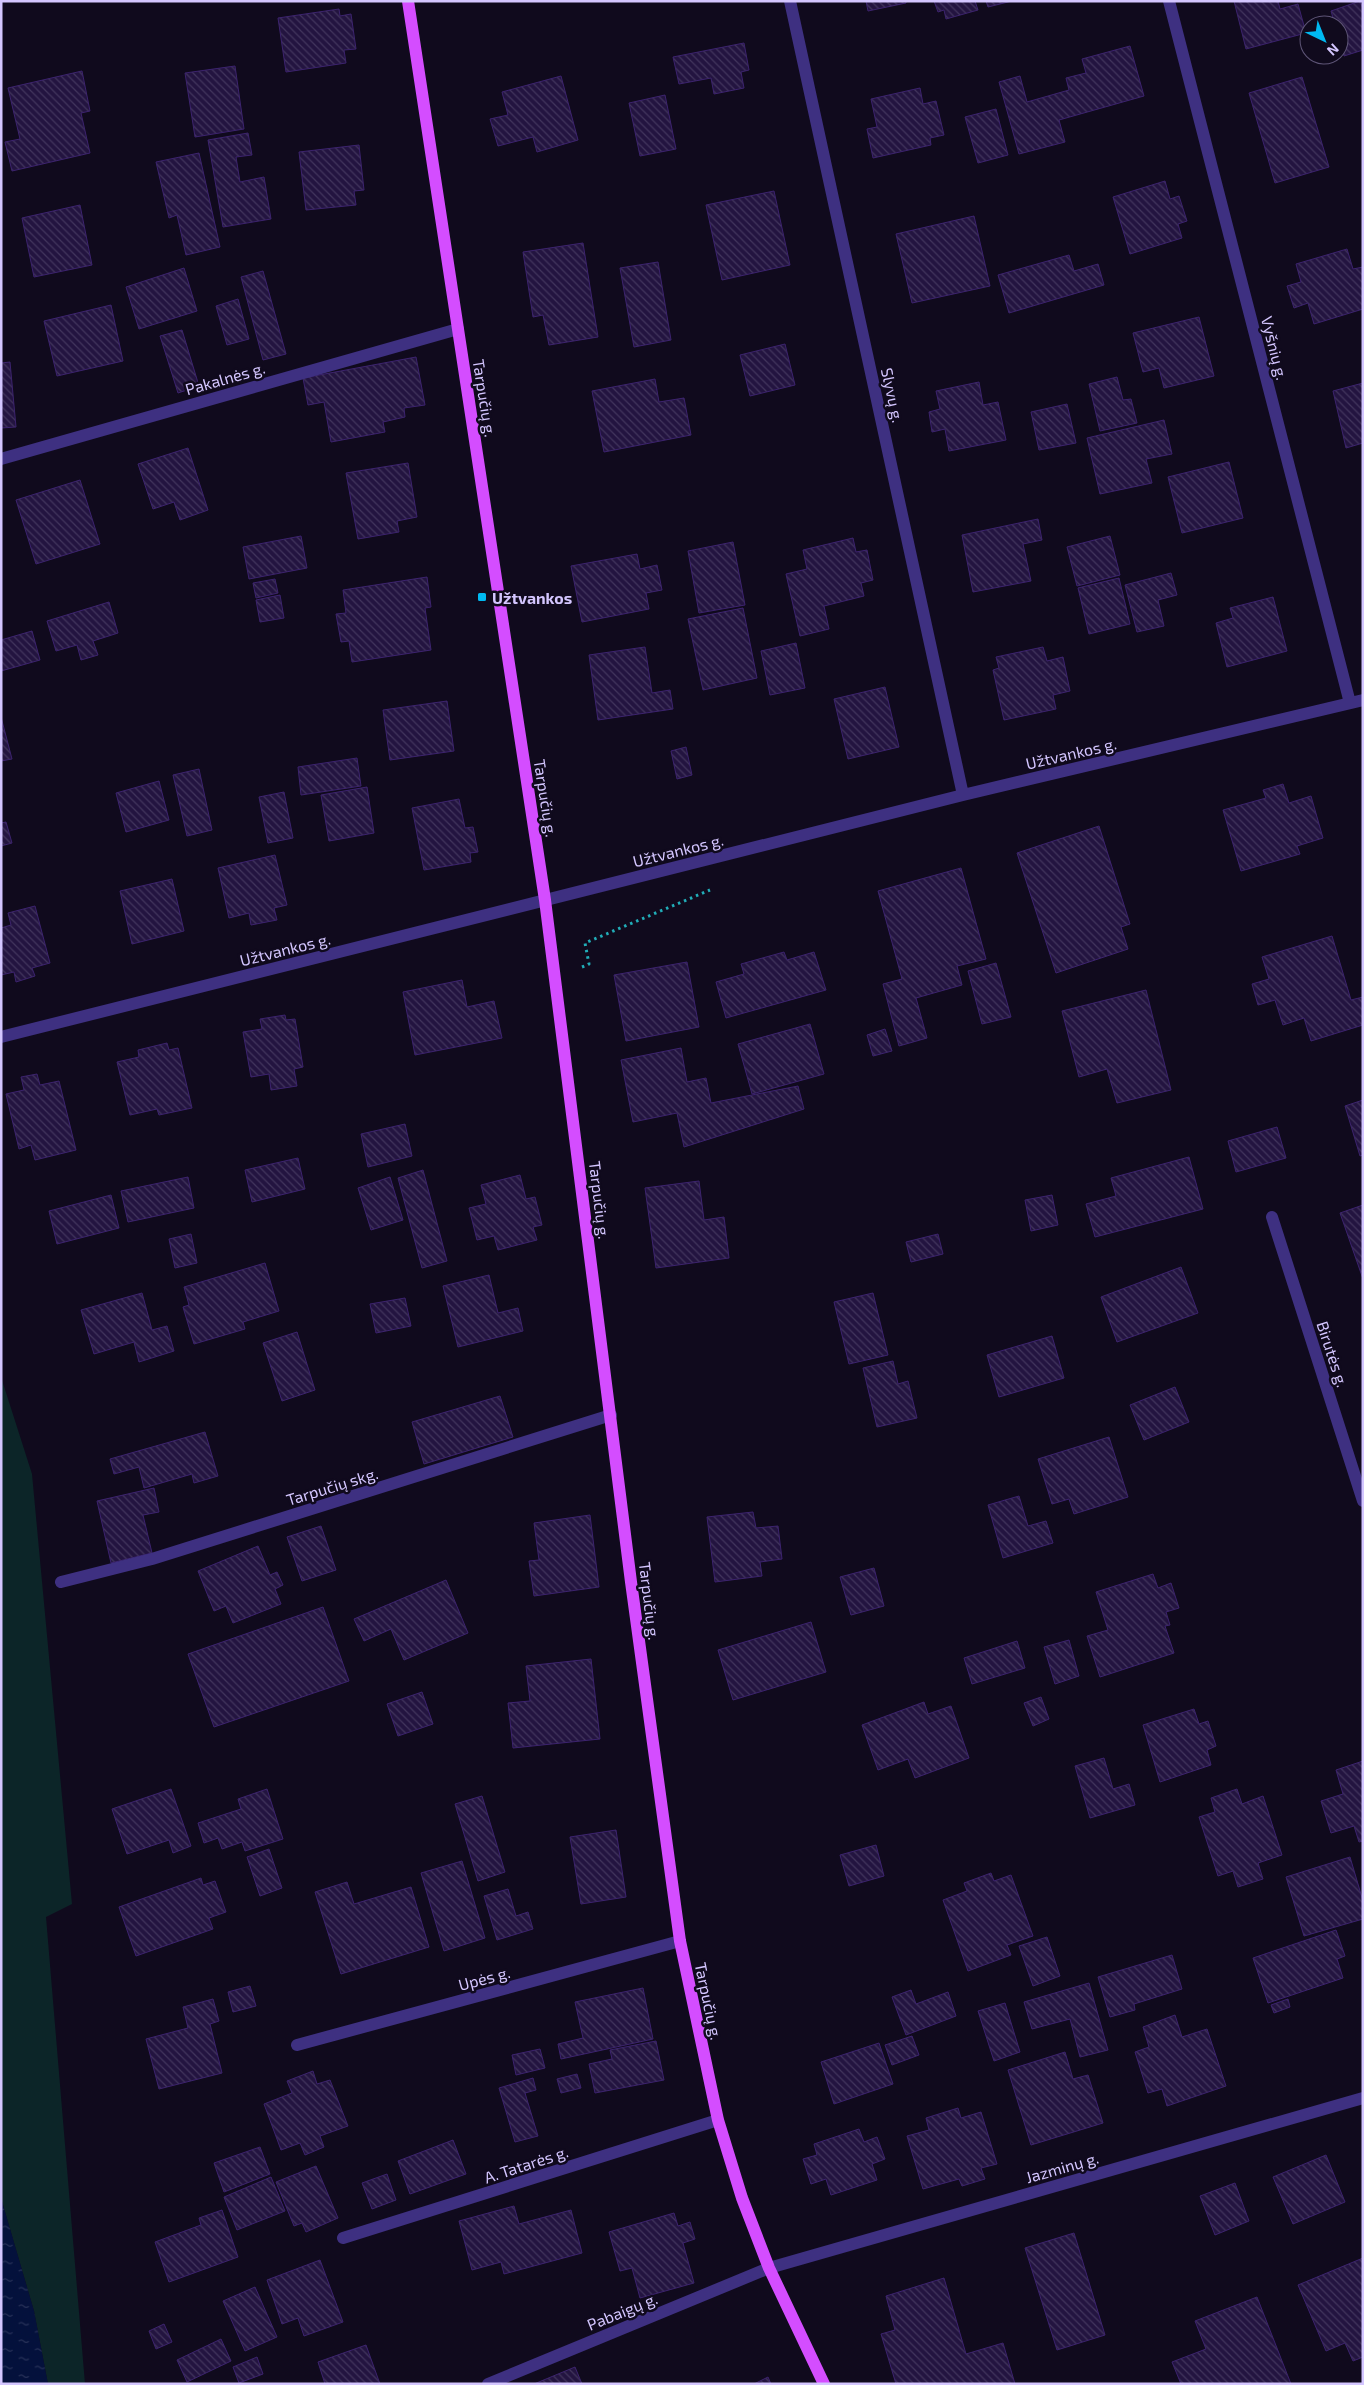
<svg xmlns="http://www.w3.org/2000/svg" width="1364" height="2385" font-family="'Exo 2',sans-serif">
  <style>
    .green { fill: #0c2528 }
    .water { fill: url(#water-ripples) }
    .building { fill: url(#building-back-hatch); stroke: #3c236e }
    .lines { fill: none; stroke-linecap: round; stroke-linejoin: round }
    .path { stroke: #21adb8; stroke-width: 3; stroke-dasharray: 2.5 4; stroke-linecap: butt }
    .minor { stroke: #3e3081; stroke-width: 12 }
    .major { stroke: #d44dff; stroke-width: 12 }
    .poi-dot { fill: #00b9f1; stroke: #100a1d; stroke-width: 2 }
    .labels { text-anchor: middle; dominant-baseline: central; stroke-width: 5; stroke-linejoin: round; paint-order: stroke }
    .street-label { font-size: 16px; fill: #d4c6ff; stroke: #100a1d }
    .poi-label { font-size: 16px; font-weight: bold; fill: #d4c6ff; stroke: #100a1d; text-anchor: start }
  </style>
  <defs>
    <pattern id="water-ripples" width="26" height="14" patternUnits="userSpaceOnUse" patternTransform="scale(1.25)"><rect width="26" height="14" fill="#04113c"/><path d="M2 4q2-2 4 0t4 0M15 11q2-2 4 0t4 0" fill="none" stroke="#283259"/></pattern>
    <pattern id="building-back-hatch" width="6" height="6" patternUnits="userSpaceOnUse" patternTransform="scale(1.25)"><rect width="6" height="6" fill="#231440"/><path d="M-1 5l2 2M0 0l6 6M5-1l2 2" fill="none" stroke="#42355d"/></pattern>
  </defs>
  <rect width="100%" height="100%" fill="#100a1d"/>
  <path class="green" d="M1 1377 32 1474 72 1904 46 1917 85 2384H48L34 2311 1 2198Z"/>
  <path class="water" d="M1 2198 34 2311 48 2384H1Z"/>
  <path class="building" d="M866 1H906V3L868 11Z
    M934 1H975L978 10 946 19 944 10 938 12Z
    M986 1H1012L988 7Z
    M1234 1H1278L1280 9 1298 4 1306 33 1246 49Z
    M1360 1 1363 9V50L1344 56 1339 38V25H1335L1331 11Z
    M339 9 340 16 351 14 356 49 344 50 346 63 286 72 278 18Z
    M744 43 749 70 741 72 744 88 714 94 711 78 679 84 673 57Z
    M1130 46 1144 96 1059 120 1065 142 1019 154 999 82 1020 76 1027 102 1069 90 1066 78 1086 73 1082 59Z
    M235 66 244 129 195 137 185 73Z
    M82 71 90 111 81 113 90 153 12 171 5 142 20 139 8 88Z
    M561 76 578 140 537 152 533 137 498 146 490 119 508 115 502 92Z
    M1302 77 1329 167 1275 183 1249 93Z
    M920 88 923 104 936 101 944 135 930 138 931 145 873 158 867 129 877 127 871 99Z
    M665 95 676 149 640 156 629 103Z
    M996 109 1008 155 978 163 965 117Z
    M248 133 252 155 236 157 240 182 264 177 271 219 223 227 208 140Z
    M359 145 364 190 354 191 356 205 306 210 299 152Z
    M199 153 220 247 186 255 177 215 169 218 156 162Z
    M1165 181 1170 199 1179 196 1187 221 1178 224 1182 238 1130 254 1113 197Z
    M774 191 790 265 722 280 706 205Z
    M80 205 92 265 34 277 22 218Z
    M974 216 990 286 912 303 896 234Z
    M583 243 598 337 549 345 543 315 533 317 523 252Z
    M1347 249 1353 269 1363 267V309L1314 324 1308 303 1294 308 1287 286 1301 282 1296 264Z
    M1069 255 1074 271 1098 264 1104 285 1009 313 998 275Z
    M658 262 671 340 634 347 620 268Z
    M184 268 197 311 139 329 126 287Z
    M263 271 286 354 263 360 241 277Z
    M238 299 249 339 227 345 216 306Z
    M111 305 123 361 57 376 44 321Z
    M1199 317 1214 376 1164 388 1159 368 1143 372 1133 333Z
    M182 330 199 386 178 393 160 336Z
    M785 344 795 385 750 396 740 355Z
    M416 357 425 405 404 408 405 417 383 422 385 432 331 442 324 402 308 405 303 378Z
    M10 362 16 427 1 428V363Z
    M1117 377 1123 400 1131 399 1137 423 1100 431 1089 384Z
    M655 379 659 402 684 398 691 435 604 452 592 391Z
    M979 382 983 405 998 402 1006 440 949 451 945 429 932 432 929 412 940 409 936 391Z
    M1363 383V443L1346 448 1333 391Z
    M1067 404 1076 443 1039 450 1031 412Z
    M1164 420 1172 454 1146 459 1152 483 1100 494 1087 438Z
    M188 448 208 510 180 520 174 502 153 509 138 464Z
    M1229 462 1243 518 1182 533 1168 477Z
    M408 463 417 517 397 521 399 532 358 539 346 473Z
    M80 480 100 544 36 564 16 500Z
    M1038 519 1042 540 1023 544 1031 581 973 592 962 535Z
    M301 536 307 568 249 579 243 547Z
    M1110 536 1120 575 1077 586 1067 547Z
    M853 538 856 552 867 550 873 580 861 583 864 596 824 606 829 629 800 636 786 574 807 569 803 550Z
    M733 542 745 605 699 613 688 551Z
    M637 554 640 569 657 565 662 590 646 593 649 609 582 622 571 566Z
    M1171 573 1177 595 1158 600 1164 626 1137 632 1125 585Z
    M427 577 431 607 425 608 431 650 352 662 349 641 341 642 336 614 346 613 343 590Z
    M1119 578 1130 624 1089 634 1078 588Z
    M275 579 278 593 256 598 253 583Z
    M280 595 284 618 260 622 256 600Z
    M1273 597 1287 651 1227 667 1216 623 1233 618 1230 608Z
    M109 602 118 633 93 641 98 655 81 660 77 645 56 651 47 621Z
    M743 608 757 678 703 690 688 619Z
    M32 631 40 660 1 671V640Z
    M796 643 805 688 770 695 761 651Z
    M645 647 652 693 670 690 673 709 598 720 589 655Z
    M1043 647 1047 661 1063 657 1070 691 1053 695 1056 709 1004 720 993 670 999 668 996 657Z
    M885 687 899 747 848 759 834 699Z
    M447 701 454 751 390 760 383 710Z
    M1 717 12 759 1 761Z
    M686 747 692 775 677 779 671 751Z
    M357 758 361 786 301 795 298 767Z
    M199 769 212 830 187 836 173 775Z
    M159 781 169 820 126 832 116 793Z
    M1283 784 1289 803 1311 796 1323 838 1297 846 1300 854 1241 871 1223 810 1266 798 1263 790Z
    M367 787 374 833 329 841 321 795Z
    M284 792 293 838 268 843 259 797Z
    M459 799 465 828 473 827 478 852 470 853 471 862 424 870 412 808Z
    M6 822 12 843 1 846V823Z
    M1099 826 1130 924 1121 927 1128 949 1056 973 1017 853Z
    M275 855 287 905 274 908 277 920 251 925 249 913 229 918 218 868Z
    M961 868 986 959 957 966 962 985 916 998 927 1038 899 1046 883 984 902 979 878 891Z
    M172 879 184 931 132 944 120 891Z
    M35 906 50 963 32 968 35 976 16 982 14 972 1 975V928L11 925 8 913Z
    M1332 936 1351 1000 1363 997V1025L1311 1041 1304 1018 1283 1025 1275 1000 1258 1005 1252 984 1269 979 1262 957Z
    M784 952 787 960 814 952 826 990 726 1018 716 982 744 974 741 964Z
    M687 962 699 1027 626 1041 614 975Z
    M996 963 1011 1017 982 1024 968 971Z
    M462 980 467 1007 494 1001 502 1038 415 1055 403 992Z
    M1146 990 1171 1090 1117 1103 1107 1069 1079 1077 1062 1011Z
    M285 1015 286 1020 295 1019 303 1067 294 1069 297 1086 271 1090 269 1074 251 1077 243 1032 262 1029 260 1019Z
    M810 1024 824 1074 752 1094 738 1044Z
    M885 1029 892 1051 873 1056 867 1035Z
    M167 1043 169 1050 178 1048 192 1108 159 1115 157 1109 130 1115 117 1062 139 1057 138 1050Z
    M681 1048 687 1082 706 1078 711 1103 798 1086 804 1109 684 1147 677 1113 633 1122 621 1060Z
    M37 1074 40 1085 59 1081 76 1150 35 1160 31 1145 19 1149 6 1094 24 1090 21 1077Z
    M1363 1100V1155L1360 1156 1345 1106Z
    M405 1124 412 1156 368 1167 361 1134Z
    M1277 1127 1286 1158 1236 1172 1228 1141Z
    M1189 1157 1203 1209 1095 1237 1086 1204 1116 1196 1111 1178Z
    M298 1158 305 1189 252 1202 245 1170Z
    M423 1170 447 1261 422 1268 398 1178Z
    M520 1175 526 1199 535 1197 542 1225 533 1227 537 1240 498 1250 494 1236 477 1240 469 1208 486 1204 481 1185Z
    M188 1177 194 1208 128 1222 121 1191Z
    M390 1177 403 1220 371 1230 358 1188Z
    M699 1181 704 1220 724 1217 729 1258 656 1268 645 1188Z
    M111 1195 119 1228 57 1244 49 1211Z
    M1052 1195 1058 1225 1031 1231 1025 1200Z
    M1363 1205V1279L1340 1213Z
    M191 1234 197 1263 175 1268 169 1239Z
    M938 1234 943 1254 911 1262 906 1242Z
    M265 1263 279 1311 243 1322 245 1329 194 1344 183 1307 189 1305 184 1287Z
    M1181 1267 1198 1313 1117 1342 1101 1297Z
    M489 1275 498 1313 518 1308 523 1331 458 1347 443 1286Z
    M142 1293 152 1330 167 1326 174 1351 139 1362 134 1342 94 1354 81 1310Z
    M873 1293 888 1355 849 1364 834 1302Z
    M405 1298 411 1326 376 1333 370 1304Z
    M297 1332 315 1390 282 1401 263 1343Z
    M1052 1336 1064 1378 999 1397 987 1355Z
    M893 1361 898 1384 908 1381 917 1418 877 1427 863 1368Z
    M1175 1387 1189 1422 1144 1440 1130 1405Z
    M500 1396 513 1437 424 1464 412 1422Z
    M205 1432 218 1476 194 1483 192 1474 144 1488 139 1467 114 1474 110 1459Z
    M1109 1437 1128 1497 1074 1514 1069 1499 1052 1504 1038 1459Z
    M154 1488 159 1512 143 1515 152 1553 111 1563 97 1501Z
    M1019 1496 1028 1526 1046 1521 1053 1543 1003 1558 988 1505Z
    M753 1512 756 1528 778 1526 782 1559 760 1562 762 1576 715 1582 707 1517Z
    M590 1515 599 1587 534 1596 529 1561 539 1560 534 1523Z
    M321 1526 336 1570 302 1581 287 1537Z
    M258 1546 270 1575 277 1572 283 1585 275 1589 281 1604 233 1623 226 1606 214 1611 198 1571Z
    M874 1568 884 1606 851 1615 840 1577Z
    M1153 1574 1158 1588 1171 1583 1179 1608 1166 1612 1170 1625 1165 1626 1174 1653 1100 1677 1087 1636 1108 1630 1096 1592Z
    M446 1580 468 1633 404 1660 391 1629 364 1641 354 1619Z
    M323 1607 349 1681 214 1727 188 1654Z
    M811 1622 826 1672 733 1700 718 1650Z
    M1069 1640 1079 1676 1055 1684 1044 1647Z
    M1017 1641 1025 1668 972 1684 964 1658Z
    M591 1659 600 1739 513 1748 508 1703 530 1701 526 1666Z
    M422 1692 433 1724 398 1736 387 1704Z
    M1041 1697 1049 1719 1033 1726 1024 1703Z
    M924 1702 928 1714 951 1706 969 1758 915 1778 908 1759 878 1770 862 1725Z
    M1194 1709 1199 1724 1208 1721 1216 1746 1207 1750 1211 1765 1160 1782 1143 1725Z
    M1104 1758 1113 1789 1129 1784 1135 1805 1090 1818 1075 1766Z
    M1363 1761V1841L1359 1842 1354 1826 1331 1833 1321 1801 1343 1794 1336 1770Z
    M171 1789 191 1846 173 1853 169 1840 127 1854 112 1809Z
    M267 1789 283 1839 245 1851 242 1842 222 1849 218 1838 204 1843 198 1823 241 1809 238 1799Z
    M1237 1789 1242 1804 1263 1796 1282 1855 1258 1863 1263 1879 1238 1887 1233 1871 1218 1876 1199 1817 1215 1812 1211 1798Z
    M482 1796 505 1872 478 1881 455 1804Z
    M616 1830 626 1897 581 1904 570 1837Z
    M876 1845 884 1876 849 1886 840 1855Z
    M269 1849 282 1888 260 1896 247 1857Z
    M1350 1857 1363 1901V1919L1304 1936 1286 1877Z
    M462 1861 485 1938 444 1951 421 1873Z
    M991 1873 994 1881 1011 1875 1033 1936 1007 1945 1011 1955 968 1971 943 1900 967 1891 964 1883Z
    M201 1878 203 1885 215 1881 226 1912 209 1918 213 1929 136 1956 119 1907Z
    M347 1882 354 1904 411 1887 429 1947 341 1974 315 1892Z
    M508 1889 516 1916 528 1912 533 1929 497 1940 484 1896Z
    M1336 1930 1345 1956 1337 1959 1343 1978 1268 2003 1253 1958Z
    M1047 1937 1060 1976 1033 1986 1019 1946Z
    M1172 1955 1182 1989 1134 2004 1135 2010 1110 2017 1098 1977Z
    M1089 1983 1108 2050 1080 2057 1070 2019 1032 2029 1024 2002Z
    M250 1986 256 2006 233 2012 228 1992Z
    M643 1988 653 2039 561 2059 558 2044 583 2038 575 2002Z
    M911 1990 916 2004 948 1992 956 2016 906 2035 892 1997Z
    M213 1999 219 2021 210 2024 222 2073 159 2089 146 2039 188 2028 183 2007Z
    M1288 1999 1290 2007 1274 2013 1271 2005Z
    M1005 2003 1020 2052 994 2061 978 2011Z
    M1175 2015 1182 2037 1207 2029 1226 2086 1167 2106 1162 2089 1148 2093 1135 2052 1149 2047 1143 2027Z
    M912 2036 919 2055 892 2065 885 2045Z
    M656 2041 664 2080 595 2093 589 2064 612 2059 610 2050Z
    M879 2043 893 2084 834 2104 821 2062Z
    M540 2049 545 2068 516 2075 512 2055Z
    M1065 2052 1073 2079 1088 2075 1103 2123 1031 2145 1008 2070Z
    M313 2071 317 2084 330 2080 348 2126 320 2136 324 2147 305 2155 300 2143 281 2150 264 2104 292 2093 287 2081Z
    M577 2074 581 2088 561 2093 557 2079Z
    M533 2078 536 2090 525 2093 538 2136 515 2142 499 2088Z
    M958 2108 961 2118 981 2112 997 2164 981 2168 985 2179 962 2186 959 2179 923 2189 907 2136 929 2130 926 2118Z
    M859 2129 864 2142 877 2137 885 2159 872 2164 877 2180 831 2195 826 2179 811 2184 803 2159 817 2155 814 2144Z
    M453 2140 466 2174 410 2194 398 2161Z
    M260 2147 270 2174 224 2192 214 2163Z
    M1326 2155 1345 2202 1293 2224 1273 2177Z
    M316 2166 338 2218 306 2232 302 2223 294 2226 276 2182Z
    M387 2174 396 2200 372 2209 362 2183Z
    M271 2177 285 2211 237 2230 224 2197Z
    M1235 2183 1249 2221 1215 2235 1200 2196Z
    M514 2206 519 2224 571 2210 582 2253 504 2274 501 2262 472 2270 459 2221Z
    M222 2210 238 2257 169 2282 155 2242 201 2225 199 2218Z
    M674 2213 678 2226 690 2222 695 2239 683 2243 694 2283 640 2298 632 2268 620 2271 609 2232Z
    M1074 2233 1105 2335 1057 2350 1025 2248Z
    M1363 2258V2357L1353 2361 1345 2343 1326 2351 1298 2285Z
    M320 2260 343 2322 304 2336 298 2318 282 2324 267 2280Z
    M944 2278 966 2354 1003 2343 1015 2384H896L881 2334 895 2330 886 2296Z
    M255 2287 277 2337 245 2351 223 2301Z
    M1257 2297 1291 2384H1181L1172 2362 1206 2349 1195 2321Z
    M164 2324 172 2342 156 2349 149 2331Z
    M221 2339 231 2361 187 2382 177 2360Z
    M366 2345 380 2384H325L318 2362Z
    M257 2357 263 2374 239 2383 233 2367Z
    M575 2367 582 2384H534Z
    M768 2377 771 2384H754Z"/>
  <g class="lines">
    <path class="path" d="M582 967 589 964 585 943 710 890"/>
    <path class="minor" d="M790 1 963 795
      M1169 1 1350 703
      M1 459 458 329
      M1 1037 963 795 1363 700
      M1272 1217 1363 1501
      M61 1582 152 1559 611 1415
      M297 2045 680 1941
      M343 2238 718 2120
      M488 2384 769 2268 1363 2098"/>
    <path class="major" d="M408 1 545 900 631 1582 680 1941 718 2120 742 2198 769 2268 824 2384"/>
  </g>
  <rect class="poi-dot" x="477" y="592" width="10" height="10" rx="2.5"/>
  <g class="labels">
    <g class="street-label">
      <text transform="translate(1275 348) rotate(76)">Vyšnių g.</text>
      <text transform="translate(225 378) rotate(-16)">Pakalnės g.</text>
      <text transform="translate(893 395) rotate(78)">Slyvų g.</text>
      <text transform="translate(485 398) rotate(81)">Tarpučių g.</text>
      <text transform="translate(1071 753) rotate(-13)">Užtvankos g.</text>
      <text transform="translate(546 798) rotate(81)">Tarpučių g.</text>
      <text transform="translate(678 850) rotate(-14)">Užtvankos g.</text>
      <text transform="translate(285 949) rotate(-14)">Užtvankos g.</text>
      <text transform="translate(600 1200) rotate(83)">Tarpučių g.</text>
      <text transform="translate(1333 1354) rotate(72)">Birutės g.</text>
      <text transform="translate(332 1486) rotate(-17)">Tarpučių skg.</text>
      <text transform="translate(650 1601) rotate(83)">Tarpučių g.</text>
      <text transform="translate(484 1978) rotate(-15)">Upės g.</text>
      <text transform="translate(709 2001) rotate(78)">Tarpučių g.</text>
      <text transform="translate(526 2164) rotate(-18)">A. Tatarės g.</text>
      <text transform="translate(1062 2167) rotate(-16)">Jazminų g.</text>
      <text transform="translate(622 2311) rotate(-22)">Pabaigų g.</text>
    </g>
    <g class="poi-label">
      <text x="492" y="597">Užtvankos</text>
    </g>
  </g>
  <rect width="1364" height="2385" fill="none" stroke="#d4c6ff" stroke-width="5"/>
  <g transform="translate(1324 40) rotate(137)"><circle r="24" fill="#100a1d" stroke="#5e5577"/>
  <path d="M0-4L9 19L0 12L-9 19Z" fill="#00b9f1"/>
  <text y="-8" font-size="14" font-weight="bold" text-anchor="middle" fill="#d4c6ff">N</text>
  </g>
</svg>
